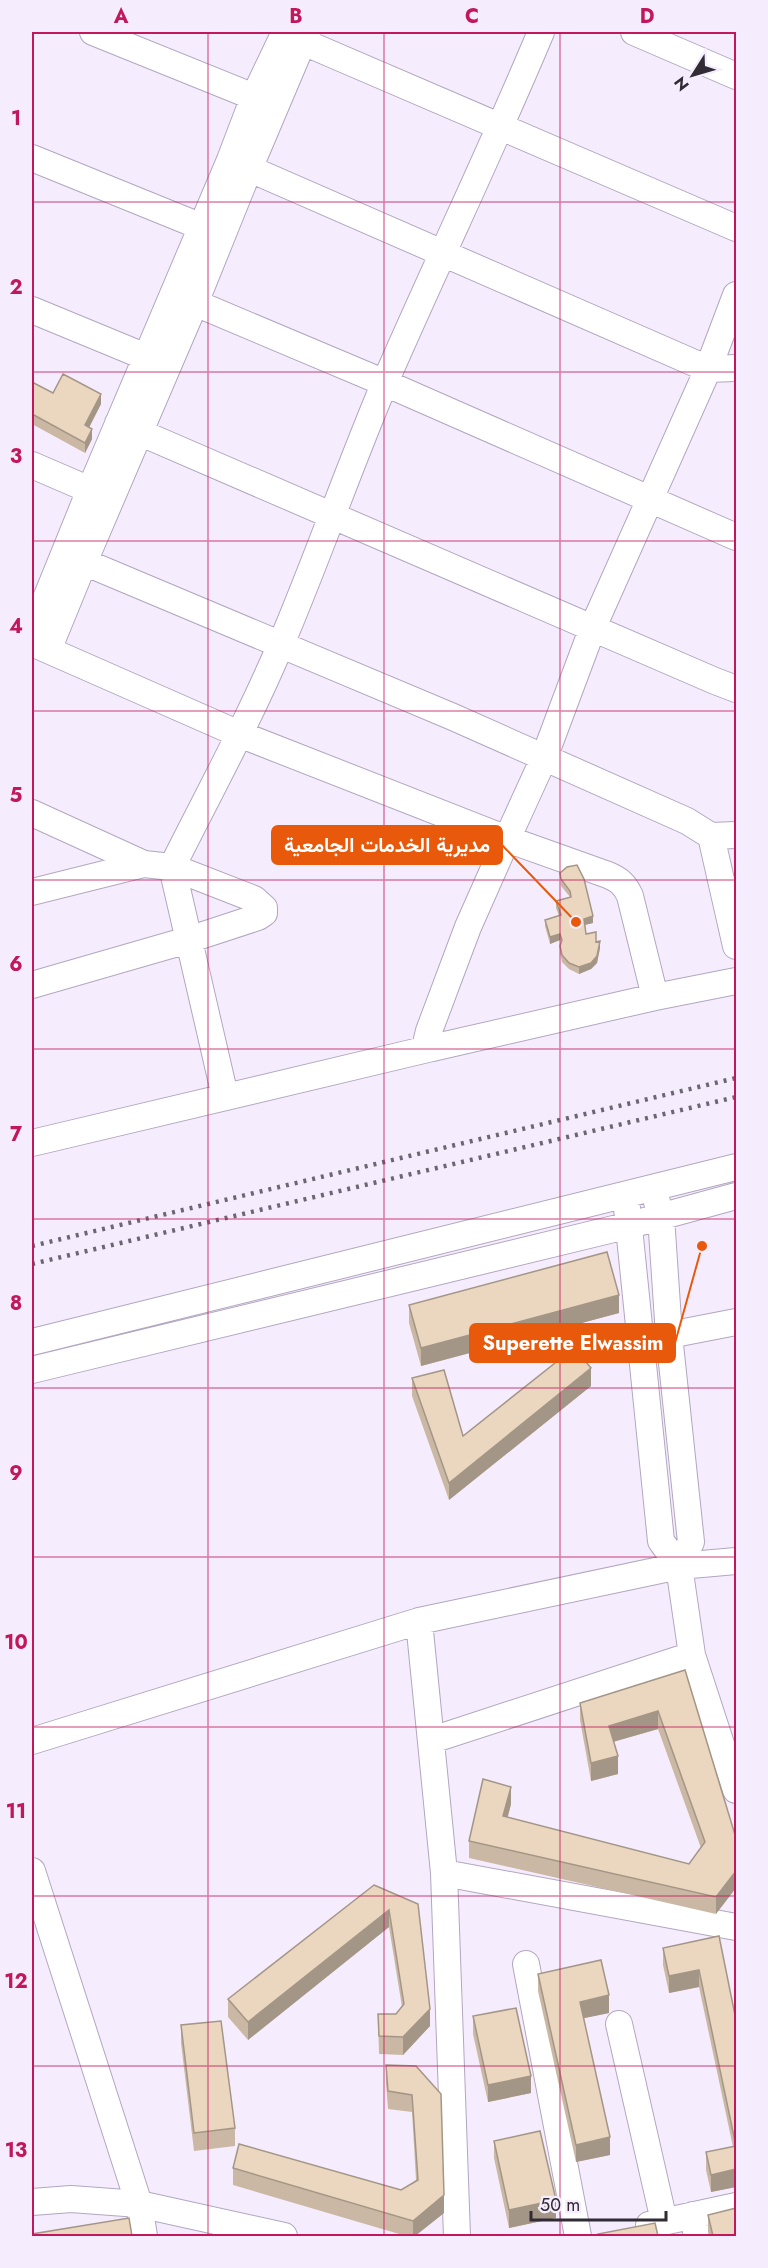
<svg xmlns="http://www.w3.org/2000/svg" width="768" height="2268" font-family="Jost,Vazirmatn,sans-serif">
  <style>
    .lines { fill: none; stroke-linecap: round; stroke-linejoin: round }
    .minor-casing { stroke: #b3a6c0; stroke-width: 28 }
    .minor { stroke: #fff; stroke-width: 26 }
    .rail { stroke: #6c6672; stroke-width: 4.5; stroke-dasharray: 3 6; stroke-linecap: butt }
    .wall { fill: #cab8a4 }
    .shaded-wall { fill: #a49686 }
    .building { fill: #ebd6bf; stroke: #a49686; stroke-width: 1.5 }
    .grid { fill: none; stroke: #c2185b; stroke-width: 1.5; stroke-opacity: 0.55 }
    .leader { fill: none; stroke: #e8590c; stroke-width: 2 }
    .callout-dot { fill: #e8590c; stroke: #f5edfe; stroke-width: 2 }
    .callout { fill: #e8590c; stroke: #e8590c; stroke-width: 2 }
    .callout-label { font-size: 20px; text-anchor: middle; font-weight: bold; fill: #fff }
    .neatline { fill: none; stroke: #c2185b; stroke-width: 2 }
    .grid-label { font-size: 20px; text-anchor: middle; font-weight: bold; fill: #c2185b }
  </style>
  <rect width="100%" height="100%" fill="#f5edfe"/>
  <g class="lines">
    <g class="minor-casing">
      <path id="minor" d="M93 32 254 97
        M634 32 736 76
        M287 35 736 228
        M32 158 202 227
        M234 162 708 369 736 368
        M181 297 385 383 736 537
        M32 310 146 357
        M118 423 715 681 736 689
        M32 465 90 490
        M65 554 453 717 687 821 711 836 736 835
        M32 633 90 490 230 160 254 97 285 32
        M32 643 239 734 507 839 468 927 429 1031 427 1039 432 1048 655 997 736 981
        M48 650 84 562 195 303 249 169 307 32
        M32 813 144 864 172 867 254 899 264 908V913L258 917 188 940 32 985
        M711 836 736 946
        M32 892 144 864
        M655 997 630 896C625 885 620 880 608 875L507 839 544 758 593 627 708 369 736 295
        M225 1096 172 867C209 793 249 720 281 644 318 557 349 467 386 380 437 263 492 149 541 32
        M32 1143 432 1048
        M657 1202 661 1217 669 1335 691 1542 679 1566
        M627 1208 661 1541 679 1566 692 1655 736 1790
        M669 1335 736 1322
        M32 1342 736 1167
        M32 1370 630 1225 736 1196
        M419 1621 444 1873 457 2236
        M432 1740 692 1655
        M32 1741 419 1621 679 1566 736 1561
        M32 1871 139 2204 144 2236
        M444 1873 736 1927
        M526 1964 578 2236
        M619 2024 664 2221
        M32 2202 71 2199 139 2204 284 2236
        M693 2215 697 2236
        M649 2225 736 2206"/>
    </g>
    <use href="#minor" class="minor"/>
    <path class="rail" d="M32 1246 736 1078
      M32 1264 736 1097"/>
  </g>
  <path class="wall" d="M32 382 53 393 101 404 89 428 92 439 85 453 32 424Z
    M560 873 593 923 585 925 586 934 596 942 600 948 597 963 591 969 579 974 569 969 562 962 560 953V946L561 943 560 940 550 944 545 926V920L559 916 556 908V901L570 897 561 886Z
    M409 1305 619 1313 421 1366 409 1323Z
    M412 1378 463 1436 591 1386 449 1500 412 1396Z
    M685 1670 736 1838 716 1914 469 1858V1841L511 1804 508 1817 689 1864 701 1848 658 1729 613 1742 618 1774 591 1781 580 1720V1703Z
    M374 1885 418 1904 430 2026 403 2055 379 2054 378 2014H396L402 2007 389 1927 248 2040 228 2017V1999Z
    M719 1936 736 2020V2187L711 2192 706 2170V2152L733 2147 699 1987 669 1993 663 1965V1948Z
    M538 1974 609 2013 584 2018 610 2155 576 2162 538 1991Z
    M473 2016 531 2093 488 2102 473 2034Z
    M181 2025 235 2128V2146L194 2151 181 2043Z
    M386 2065 416 2066 444 2213 415 2236H406L233 2185V2168L401 2190 416 2180 412 2112 388 2109 386 2083Z
    M494 2141 556 2218 509 2228 494 2158Z
    M708 2215 736 2236H709L708 2232Z"/>
  <path class="shaded-wall" d="M101 394V404L85 435V425Z
    M92 429V439L85 453V443Z
    M593 916V923L584 925V919Z
    M560 934V940L550 944V937Z
    M600 941V948L597 963 591 969 579 974V967Z
    M619 1295V1313L421 1366V1348Z
    M591 1368V1386L449 1500V1483Z
    M658 1711V1729L609 1743V1726Z
    M618 1756V1774L591 1781V1763Z
    M511 1787V1804L503 1833V1816Z
    M736 1871V1888L716 1914V1897Z
    M389 1910V1927L248 2040V2022Z
    M699 1970V1987L669 1993V1976Z
    M609 1995V2013L580 2019V2002Z
    M430 2009V2026L403 2055V2037Z
    M531 2076V2093L488 2102V2085Z
    M610 2137V2155L576 2162V2145Z
    M736 2169V2187L711 2192V2175Z
    M444 2195V2213L415 2236H413V2221Z
    M556 2200V2218L509 2228V2210Z"/>
  <path class="building" d="M63 374 101 394 85 425 92 429 85 443 32 414V382L53 393Z
    M577 865 584 879 593 916 584 919 586 934 596 932V942L600 941 597 956 591 963 579 967 569 963 562 955 560 946 562 940 560 934 550 937 545 920 561 915 556 901 571 897 570 891 561 879 560 873 567 867Z
    M607 1252 619 1295 421 1348 409 1305Z
    M574 1348 591 1368 449 1483 412 1378 444 1370 463 1436Z
    M685 1670 736 1838V1871L716 1897 469 1841 483 1779 511 1787 503 1816 689 1864 705 1842 658 1711 609 1726 618 1756 591 1763 580 1703Z
    M374 1885 418 1904 430 2009 403 2037 379 2036 378 2014H396L404 2004 389 1910 248 2022 228 1999Z
    M719 1936 736 2020V2146L699 1970 669 1976 663 1948Z
    M601 1960 609 1995 580 2002 610 2137 576 2145 538 1974Z
    M516 2008 531 2076 488 2085 473 2016Z
    M221 2021 235 2128 194 2133 181 2025Z
    M386 2065 416 2066 441 2094 444 2195 413 2221 233 2168 239 2144 401 2190 418 2180 412 2095 388 2091Z
    M540 2131 556 2200 509 2210 494 2141Z
    M736 2146V2169L711 2175 706 2152Z
    M736 2208V2236H713L708 2215Z
    M129 2218 132 2236H32V2234Z
    M655 2223 658 2236H599L598 2234Z"/>
  <path class="grid" d="M208 32V2236M384 32V2236M560 32V2236M32 202H736M32 372H736M32 541H736M32 711H736M32 880H736M32 1049H736M32 1219H736M32 1388H736M32 1557H736M32 1727H736M32 1896H736M32 2066H736"/>
  <path class="leader" d="M576 922L502 845M702 1246L675 1343"/>
  <g class="callout-dot">
    <circle cx="576" cy="922" r="6"/>
    <circle cx="702" cy="1246" r="6"/>
  </g>
  <g class="callout">
    <rect x="272" y="826" width="230" height="38" rx="6"/>
    <rect x="470" y="1324" width="205" height="38" rx="6"/>
  </g>
  <g class="callout-label">
    <text x="387" y="852">مديرية الخدمات الجامعية</text>
    <text x="573" y="1350">Superette Elwassim</text>
  </g>
  <rect width="768" height="2268" fill="none" stroke="#f5edfe" stroke-width="66"/>
  <g transform="translate(693 75) rotate(233)" stroke="#f5edfe" stroke-width="4.5" paint-order="stroke">
  <path d="M0-4.5L10 22L0 15L-10 22Z" fill="#302b35"/>
  <text y="-9" font-size="16" font-weight="bold" text-anchor="middle" fill="#302b35">N</text>
  </g>
  <path d="M531 2211v9h135v-9" fill="none" stroke="#302b35" stroke-width="3"/>
  <text x="540" y="2211" font-size="18" fill="#302b35" stroke="#f5edfe" stroke-width="4.5" paint-order="stroke">50 m</text>
  <rect x="33" y="33" width="702" height="2202" class="neatline"/>
  <g class="grid-label">
    <text x="121" y="23">A</text>
    <text x="296" y="23">B</text>
    <text x="472" y="23">C</text>
    <text x="647" y="23">D</text>
    <text x="16" y="125">1</text>
    <text x="16" y="294">2</text>
    <text x="16" y="463">3</text>
    <text x="16" y="633">4</text>
    <text x="16" y="802">5</text>
    <text x="16" y="971">6</text>
    <text x="16" y="1141">7</text>
    <text x="16" y="1310">8</text>
    <text x="16" y="1480">9</text>
    <text x="16" y="1649">10</text>
    <text x="16" y="1818">11</text>
    <text x="16" y="1988">12</text>
    <text x="16" y="2157">13</text>
  </g>
</svg>
